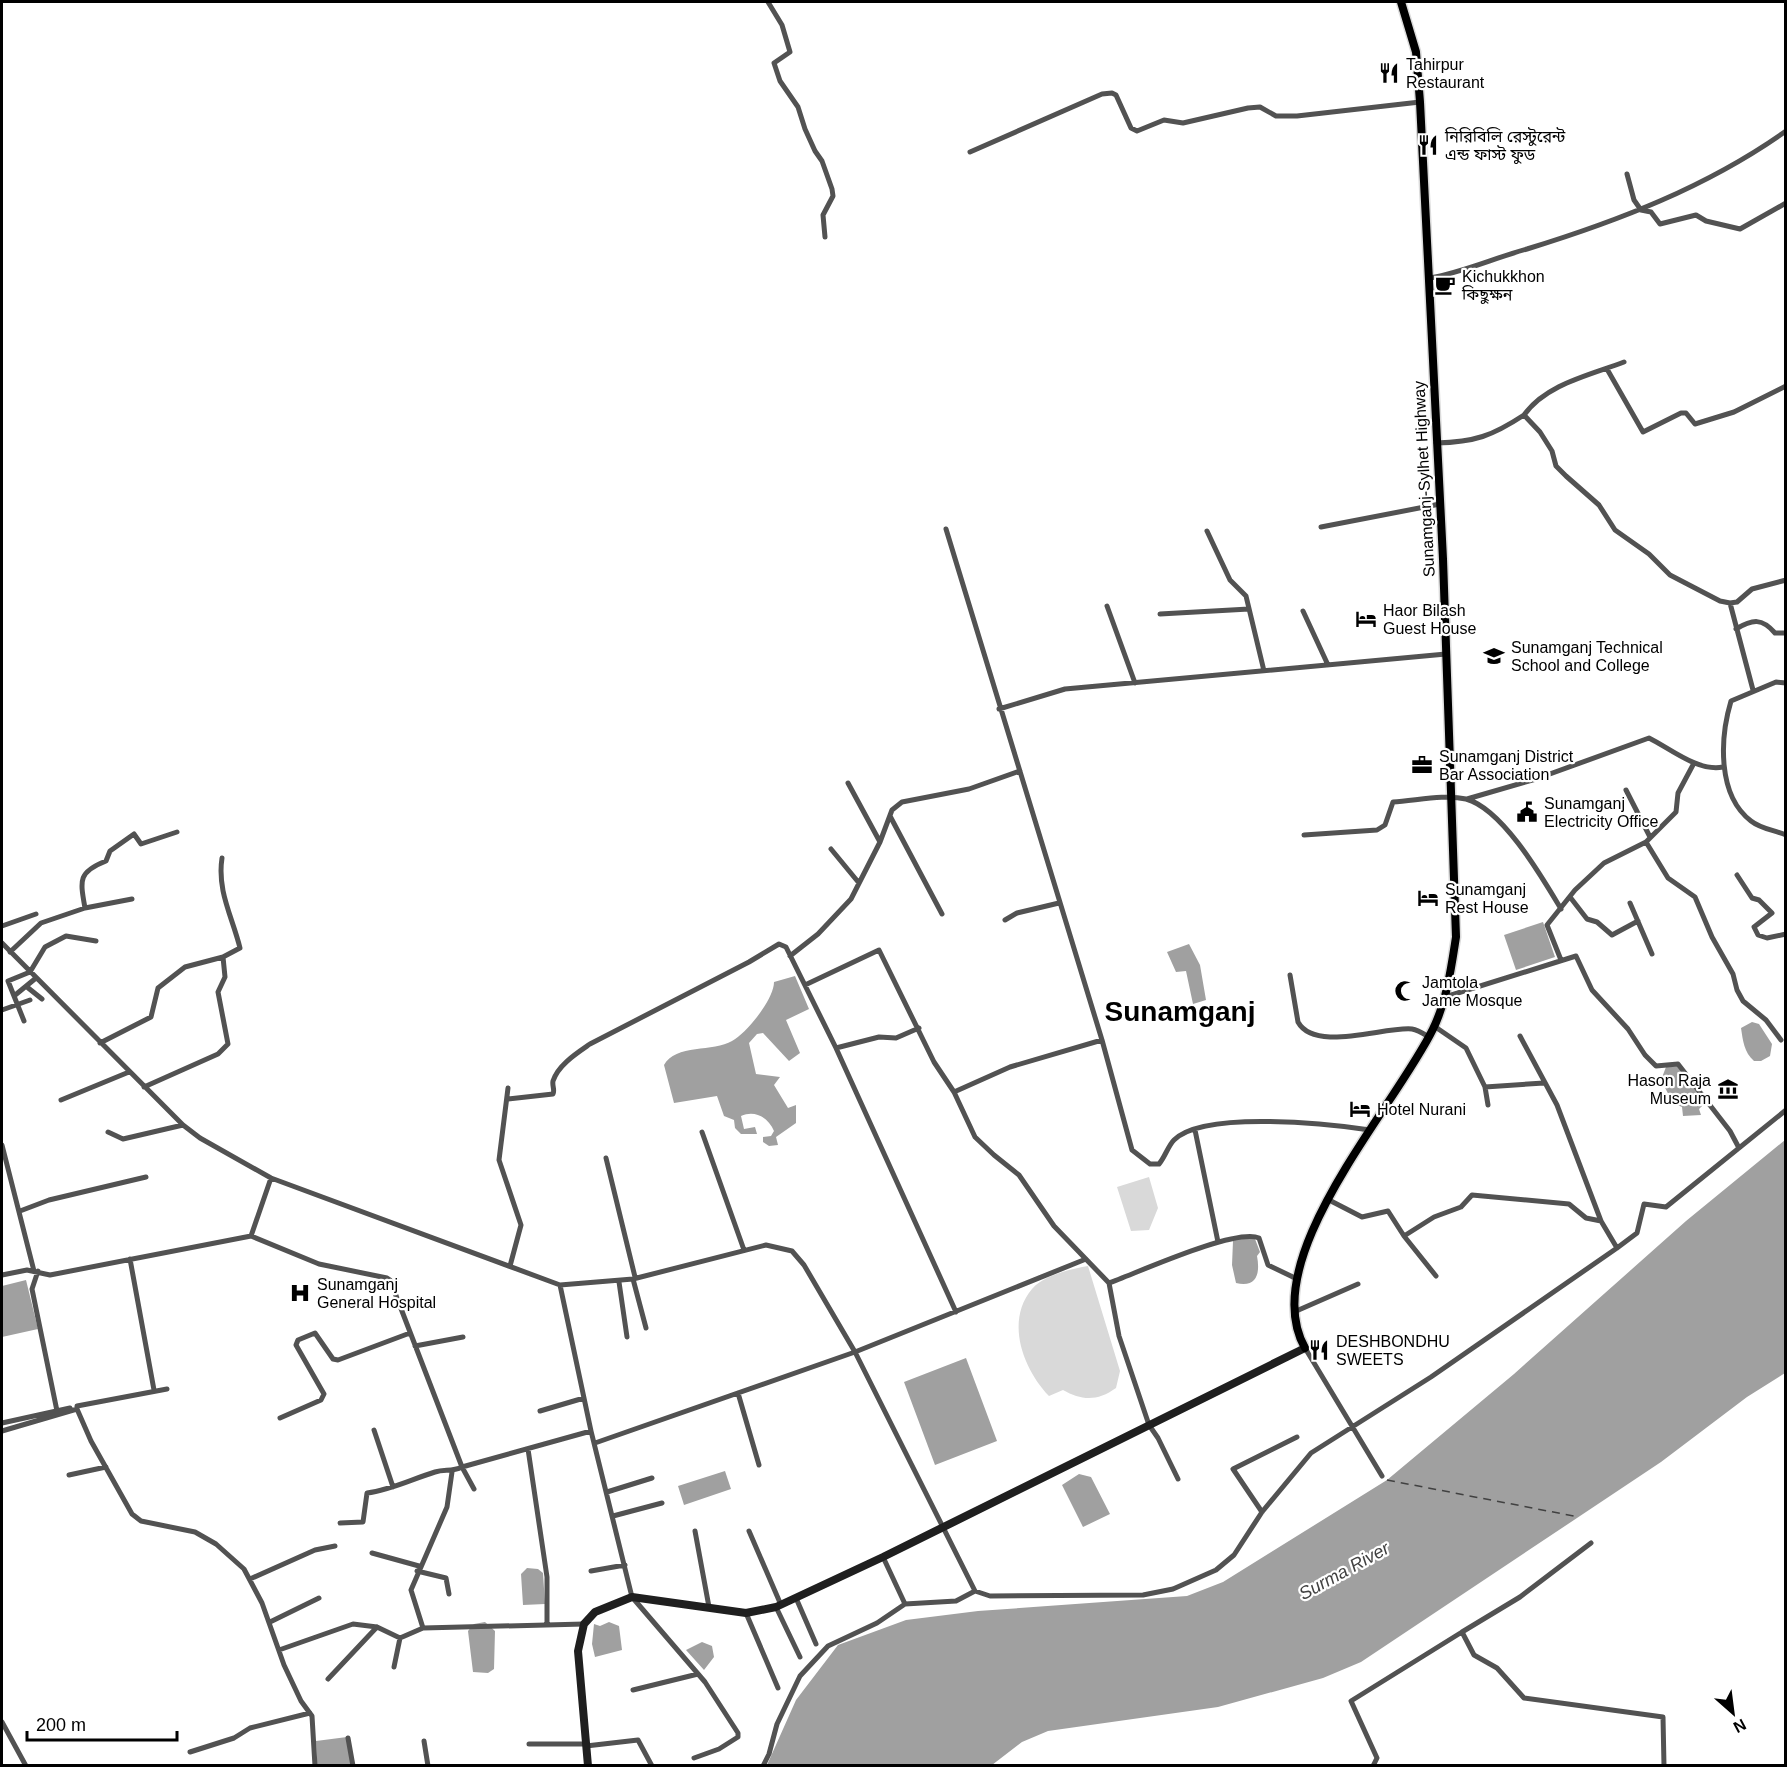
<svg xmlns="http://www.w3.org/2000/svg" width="1787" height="1767" font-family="Helvetica,'Noto Sans Bengali',sans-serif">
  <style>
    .grass { fill: #d9d9d9 }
    .water { fill: #a0a0a0 }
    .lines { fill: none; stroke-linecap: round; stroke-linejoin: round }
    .ferry { stroke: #414141; stroke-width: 1.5; stroke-dasharray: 8 6; stroke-linecap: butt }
    .primary-casing { stroke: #dbdbdb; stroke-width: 11 }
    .street { stroke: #525252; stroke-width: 5 }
    .secondary { stroke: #1f1f1f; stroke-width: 8 }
    .primary { stroke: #000; stroke-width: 8 }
    .labels { text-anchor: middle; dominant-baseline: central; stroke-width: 4.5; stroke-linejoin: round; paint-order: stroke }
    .poi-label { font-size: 16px; fill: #000; stroke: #fff; text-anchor: start }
    .street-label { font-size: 16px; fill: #000; stroke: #fff }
    .water-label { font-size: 18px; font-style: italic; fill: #414141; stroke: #fff }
    .town-label { font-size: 28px; font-weight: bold; fill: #000; stroke: #fff }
  </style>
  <rect width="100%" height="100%" fill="#fff"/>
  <path class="grass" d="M1149 1177 1158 1208 1149 1230 1131 1231 1117 1187Z
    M1088 1266 1120 1371 1116 1388C1098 1401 1082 1401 1063 1390L1049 1396C1023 1369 1005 1321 1032 1289 1044 1275 1071 1269 1088 1266Z"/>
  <path class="water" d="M1543 922 1555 957 1516 970 1504 935Z
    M1189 944 1200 965 1206 1000 1193 1004 1186 971 1176 972 1167 952Z
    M795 976 809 1009 786 1020 800 1053 789 1061 763 1033 757 1034 749 1043 756 1074 780 1077 774 1085 788 1108 796 1105V1123L776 1137 778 1145 769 1146 763 1142V1137L771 1136 774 1131C769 1119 756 1109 741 1116L744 1129 755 1127 757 1134H741L735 1128 734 1120 724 1116 717 1096 674 1103 664 1065C675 1044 714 1052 732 1041 747 1033 774 999 774 982Z
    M1752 1022 1759 1024 1772 1044 1770 1056 1761 1061H1754C1744 1052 1743 1041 1741 1028Z
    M1679 1066 1705 1103 1699 1109 1701 1115 1683 1116 1682 1107 1673 1103 1661 1080 1666 1067Z
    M1785 1140V1373L1747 1397 1661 1462 1361 1662 1323 1678 1218 1707 1048 1731 1022 1742 992 1765H767L796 1700 838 1645 906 1620 978 1611 1187 1596 1223 1582 1387 1480 1514 1374 1686 1221Z
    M1240 1238 1255 1239 1260 1252 1257 1256C1260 1272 1258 1288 1236 1283L1232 1265 1233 1241Z
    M26 1280 38 1329 2 1337V1286Z
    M966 1358 997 1441 935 1465 904 1382Z
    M725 1471 731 1489 684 1505 678 1486Z
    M1079 1474 1091 1477 1110 1514 1083 1527 1062 1485Z
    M527 1568 538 1569 543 1573 545 1604 523 1605 521 1574Z
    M485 1622 495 1631 494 1669 488 1673 473 1672 468 1631 474 1624Z
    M609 1622 619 1626 622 1650 595 1657 592 1644 594 1624 600 1626Z
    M702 1642 712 1646 714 1657 704 1670 686 1650Z
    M347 1737 352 1765H317L316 1741Z"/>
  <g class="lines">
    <path class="ferry" d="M1387 1480 1579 1517"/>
    <g class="primary-casing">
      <path id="primary" d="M1305 1348C1255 1259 1394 1109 1433 1029 1447 1000 1451 969 1456 937L1443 559 1420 102 1416 52 1401 2"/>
    </g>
    <path class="street" d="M768 2 782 25 790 52 774 63 780 81 798 107 805 129 815 151 822 161 832 189 833 196 823 215 825 237
      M970 152 1102 94 1112 93 1116 95 1131 128 1137 131 1164 120 1183 123 1248 108 1260 107 1276 116H1297L1420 102
      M1627 174 1634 200 1641 210 1651 212 1660 224 1696 215 1706 221 1740 229 1786 203
      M1430 278C1464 272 1494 258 1527 249 1618 221 1707 187 1786 131
      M1607 369 1643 432 1681 413H1686L1695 424 1734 412 1786 386
      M1524 415C1546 384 1590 375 1624 362
      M1436 443C1475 442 1492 436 1524 415L1540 432 1552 451 1556 466 1566 476 1599 505 1615 530 1649 554 1670 575 1720 601 1730 603 1737 602 1752 589 1786 580
      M1321 527 1440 504
      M946 529 1102 1040 1132 1150 1150 1164H1159C1165 1157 1168 1146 1174 1140 1204 1110 1330 1124 1370 1130
      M1207 531 1230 580 1246 596 1264 671
      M1730 603 1753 690
      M1107 606 1135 683
      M1303 611 1328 665
      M1160 614 1249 609
      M1736 629C1753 619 1762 618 1775 633H1786
      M1786 683 1776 682 1731 701C1720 738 1717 795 1751 821 1761 829 1774 830 1786 835
      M999 709 1065 689 1446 654
      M848 783 880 842
      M1626 790 1650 837
      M1467 799 1536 779 1649 738C1671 749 1698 772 1723 767
      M890 816 942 914
      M1304 835 1377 830 1385 825 1393 802C1415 801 1444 794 1466 799 1503 809 1543 879 1561 909
      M1646 842 1668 878 1695 897 1712 937 1733 974 1737 990 1743 1001 1766 1020 1781 1040
      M831 849 859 883
      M1737 875 1752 898 1759 900 1772 913 1754 927 1758 935 1767 938 1786 934
      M1570 897 1587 919 1597 922 1612 935 1638 921
      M1630 903 1652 954
      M85 908C80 880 78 872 106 861L110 851 134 834 141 844 177 832
      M1005 920 1017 913 1059 903
      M2 926 36 914
      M2 943 183 1125 200 1138 271 1178 560 1285 633 1279 766 1245 792 1251 804 1265 855 1352 975 1591
      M10 952 41 923 85 908 132 899
      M790 956 818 934 851 899 880 842 892 810 902 802 969 789 1020 771
      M1561 960 1547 925 1575 890 1604 863 1646 842 1676 812 1678 793 1694 763
      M1290 975 1298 1022C1315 1053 1385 1026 1412 1029 1418 1030 1424 1034 1429 1037
      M805 985 879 950 934 1062 954 1092 975 1137 994 1155 1019 1175 1054 1226 1109 1283 1119 1336 1149 1425 1158 1438 1178 1479
      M27 987 42 999
      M14 996 36 978
      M1445 997 1576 956 1592 990 1628 1029 1645 1055 1656 1066 1678 1064 1730 1131 1739 1148
      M2 1010 30 1000
      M24 1021 8 981 30 972 45 947 66 936 96 941
      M1434 1026 1466 1048 1485 1087 1488 1105
      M1520 1036 1557 1105 1601 1221
      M100 1043 151 1017 158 988 185 967 223 957
      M836 1048 879 1037 896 1038 919 1028
      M144 1087 218 1054 228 1044 218 992 225 977 223 957 240 948C232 916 217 891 222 858
      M1485 1087 1544 1083
      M508 1088 499 1160 521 1225 510 1266
      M954 1092 1010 1067 1102 1040
      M508 1099 553 1094C555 1090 552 1086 553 1081 558 1065 577 1053 590 1044L749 962 779 944 786 947 836 1048 956 1312
      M61 1100 129 1072
      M1195 1130 1218 1242
      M108 1132 123 1139 183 1125
      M702 1132 744 1250
      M2 1145 34 1271
      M606 1158 635 1277
      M1329 1200 1362 1217 1388 1211 1404 1236 1434 1217 1461 1207 1472 1195 1569 1204 1586 1218 1601 1221 1617 1248
      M20 1211 49 1200 146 1177
      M251 1236 271 1178
      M1404 1236 1436 1276
      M130 1259 154 1390
      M38 1271 32 1289 57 1411
      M2 1275 27 1270 50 1275 251 1236 319 1264 387 1278 390 1280 462 1467 474 1489
      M633 1279 646 1328
      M619 1282 627 1337
      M1109 1283C1137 1273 1235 1228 1259 1238L1268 1265 1295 1278
      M560 1285 591 1431 632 1597 705 1682 738 1733V1737L719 1749 694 1758
      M1294 1312 1358 1284
      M415 1346 463 1337
      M1305 1348 1382 1476
      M738 1393 759 1465
      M77 1409V1406L167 1389
      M540 1411 584 1398
      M280 1418 321 1400 324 1394 296 1345 298 1340 315 1333 333 1359 338 1360 410 1333
      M2 1423 70 1408
      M374 1430 393 1487
      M2 1431 77 1409 91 1441 132 1514 141 1521 195 1532 216 1544 244 1569 262 1603 284 1665 301 1701 312 1716 315 1766
      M595 1443 855 1352 1086 1259
      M528 1449 547 1577V1624
      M69 1475 106 1467
      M607 1492 652 1478
      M1262 1512 1233 1469 1297 1437
      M613 1516 662 1503
      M340 1523 363 1522 367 1493C391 1490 412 1479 435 1472 445 1469 452 1472 462 1467L591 1431
      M695 1531 709 1607
      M749 1531 781 1605
      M1591 1543 1520 1597 1462 1632 1474 1655 1497 1668 1524 1698 1663 1717 1664 1766
      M372 1553 419 1566
      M883 1557 905 1604
      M417 1571 446 1578 449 1594
      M591 1571 625 1565
      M250 1579 315 1550 335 1546
      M796 1598 816 1644
      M776 1607 800 1657
      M746 1613 778 1688
      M270 1622 319 1598
      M423 1628 411 1590 447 1507 452 1472
      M279 1650 353 1624 377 1627 400 1638
      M394 1667 400 1638 423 1628 584 1624
      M328 1679 377 1627
      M633 1690 698 1674
      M2 1722 26 1766
      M348 1738 353 1766
      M424 1741 428 1766
      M529 1744H586
      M586 1746 638 1740 652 1766
      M190 1752 234 1738 250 1728 310 1713
      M763 1766 769 1754 777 1724 800 1676 828 1646 877 1623 905 1604 956 1601 975 1591 990 1596 1143 1595 1173 1589 1216 1570 1234 1555 1262 1512 1311 1453 1431 1377 1617 1248 1637 1233 1644 1204 1666 1207 1786 1110
      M1373 1766 1377 1758 1351 1701 1462 1632"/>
    <path class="secondary" d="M588 1766 578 1651 584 1624 595 1612 632 1597 746 1613 776 1607 883 1557 1305 1348"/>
    <use href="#primary" class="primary"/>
  </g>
  <defs>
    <g id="restaurant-bare" transform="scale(1.62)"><path d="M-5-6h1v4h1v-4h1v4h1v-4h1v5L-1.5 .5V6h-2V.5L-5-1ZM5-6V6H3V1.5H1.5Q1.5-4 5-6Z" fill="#000" stroke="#fff" stroke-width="2.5" paint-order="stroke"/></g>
    <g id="cafe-bare" transform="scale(1.62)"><path d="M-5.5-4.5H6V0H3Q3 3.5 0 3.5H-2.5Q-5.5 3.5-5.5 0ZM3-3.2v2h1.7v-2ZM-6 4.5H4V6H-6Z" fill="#000" stroke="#fff" stroke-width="2.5" paint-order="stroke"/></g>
    <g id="hotel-bare" transform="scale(1.62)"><path d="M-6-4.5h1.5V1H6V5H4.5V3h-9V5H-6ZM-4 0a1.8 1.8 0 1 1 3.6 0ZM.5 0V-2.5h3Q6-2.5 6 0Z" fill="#000" stroke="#fff" stroke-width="2.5" paint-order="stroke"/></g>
    <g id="university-bare" transform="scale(1.62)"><path d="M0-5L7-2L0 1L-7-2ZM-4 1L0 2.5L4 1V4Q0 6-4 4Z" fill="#000" stroke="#fff" stroke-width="2.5" paint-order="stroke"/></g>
    <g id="office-bare" transform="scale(1.62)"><path d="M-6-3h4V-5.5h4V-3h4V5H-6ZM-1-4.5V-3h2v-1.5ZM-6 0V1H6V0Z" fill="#000" stroke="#fff" stroke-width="2.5" paint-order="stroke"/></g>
    <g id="civic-bare" transform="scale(1.62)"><path d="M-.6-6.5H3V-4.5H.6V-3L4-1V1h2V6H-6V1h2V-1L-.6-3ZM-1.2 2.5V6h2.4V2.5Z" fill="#000" stroke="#fff" stroke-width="2.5" paint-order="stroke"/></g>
    <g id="mosque-bare" transform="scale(1.62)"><path d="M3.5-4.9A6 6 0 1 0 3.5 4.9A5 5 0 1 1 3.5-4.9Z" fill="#000" stroke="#fff" stroke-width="2.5" paint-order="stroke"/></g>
    <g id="museum-bare" transform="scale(1.62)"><path d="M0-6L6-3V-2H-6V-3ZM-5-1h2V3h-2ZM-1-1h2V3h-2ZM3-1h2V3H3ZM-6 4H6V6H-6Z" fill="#000" stroke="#fff" stroke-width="2.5" paint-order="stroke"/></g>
    <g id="hospital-bare" transform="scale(1.62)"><path d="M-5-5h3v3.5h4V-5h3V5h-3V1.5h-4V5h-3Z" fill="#000" stroke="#fff" stroke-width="2.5" paint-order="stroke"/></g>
  </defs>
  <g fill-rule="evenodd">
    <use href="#restaurant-bare" x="1389" y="73"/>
    <use href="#restaurant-bare" x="1428" y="145"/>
    <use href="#cafe-bare" x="1445" y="285"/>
    <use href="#hotel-bare" x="1366" y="619"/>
    <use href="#university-bare" x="1494" y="656"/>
    <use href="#office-bare" x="1422" y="765"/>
    <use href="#civic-bare" x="1527" y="812"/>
    <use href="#hotel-bare" x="1428" y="898"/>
    <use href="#mosque-bare" x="1405" y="991"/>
    <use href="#museum-bare" x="1728" y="1089"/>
    <use href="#hotel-bare" x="1360" y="1109"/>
    <use href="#hospital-bare" x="300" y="1293"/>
    <use href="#restaurant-bare" x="1319" y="1350"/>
  </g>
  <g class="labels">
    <g class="poi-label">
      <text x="1406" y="64">Tahirpur<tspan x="1406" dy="18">Restaurant</tspan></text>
      <text x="1445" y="136">নিরিবিলি রেস্টুরেন্ট<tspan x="1445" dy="18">এন্ড ফাস্ট ফুড</tspan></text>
      <text x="1462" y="276">Kichukkhon<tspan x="1462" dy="18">কিছুক্ষন</tspan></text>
      <text x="1383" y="610">Haor Bilash<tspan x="1383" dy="18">Guest House</tspan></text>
      <text x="1511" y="647">Sunamganj Technical<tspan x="1511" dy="18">School and College</tspan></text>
      <text x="1439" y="756">Sunamganj District<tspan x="1439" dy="18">Bar Association</tspan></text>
      <text x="1544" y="803">Sunamganj<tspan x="1544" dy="18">Electricity Office</tspan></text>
      <text x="1445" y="889">Sunamganj<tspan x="1445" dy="18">Rest House</tspan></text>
      <text x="1422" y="982">Jamtola<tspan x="1422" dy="18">Jame Mosque</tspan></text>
      <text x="1711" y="1080" text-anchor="end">Hason Raja<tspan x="1711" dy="18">Museum</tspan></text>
      <text x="1377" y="1109">Hotel Nurani</text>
      <text x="317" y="1284">Sunamganj<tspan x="317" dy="18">General Hospital</tspan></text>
      <text x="1336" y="1341">DESHBONDHU<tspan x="1336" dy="18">SWEETS</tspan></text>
    </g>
    <g class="street-label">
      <text transform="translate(1424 479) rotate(-93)">Sunamganj-Sylhet Highway</text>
    </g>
    <g class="water-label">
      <text transform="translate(1344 1571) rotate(-29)">Surma River</text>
    </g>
    <g class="town-label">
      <text x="1180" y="1011">Sunamganj</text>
    </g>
  </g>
  <rect width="1787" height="1767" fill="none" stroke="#000000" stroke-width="6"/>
  <g transform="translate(1733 1713) rotate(152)" stroke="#ffffff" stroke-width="4.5" paint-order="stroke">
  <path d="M0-4.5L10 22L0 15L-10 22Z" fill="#000000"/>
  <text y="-9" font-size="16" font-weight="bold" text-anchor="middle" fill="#000000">N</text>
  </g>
  <path d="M27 1731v9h150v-9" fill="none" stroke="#000000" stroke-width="3"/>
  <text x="36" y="1731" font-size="18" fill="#000000" stroke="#ffffff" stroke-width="4.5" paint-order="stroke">200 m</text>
</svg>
